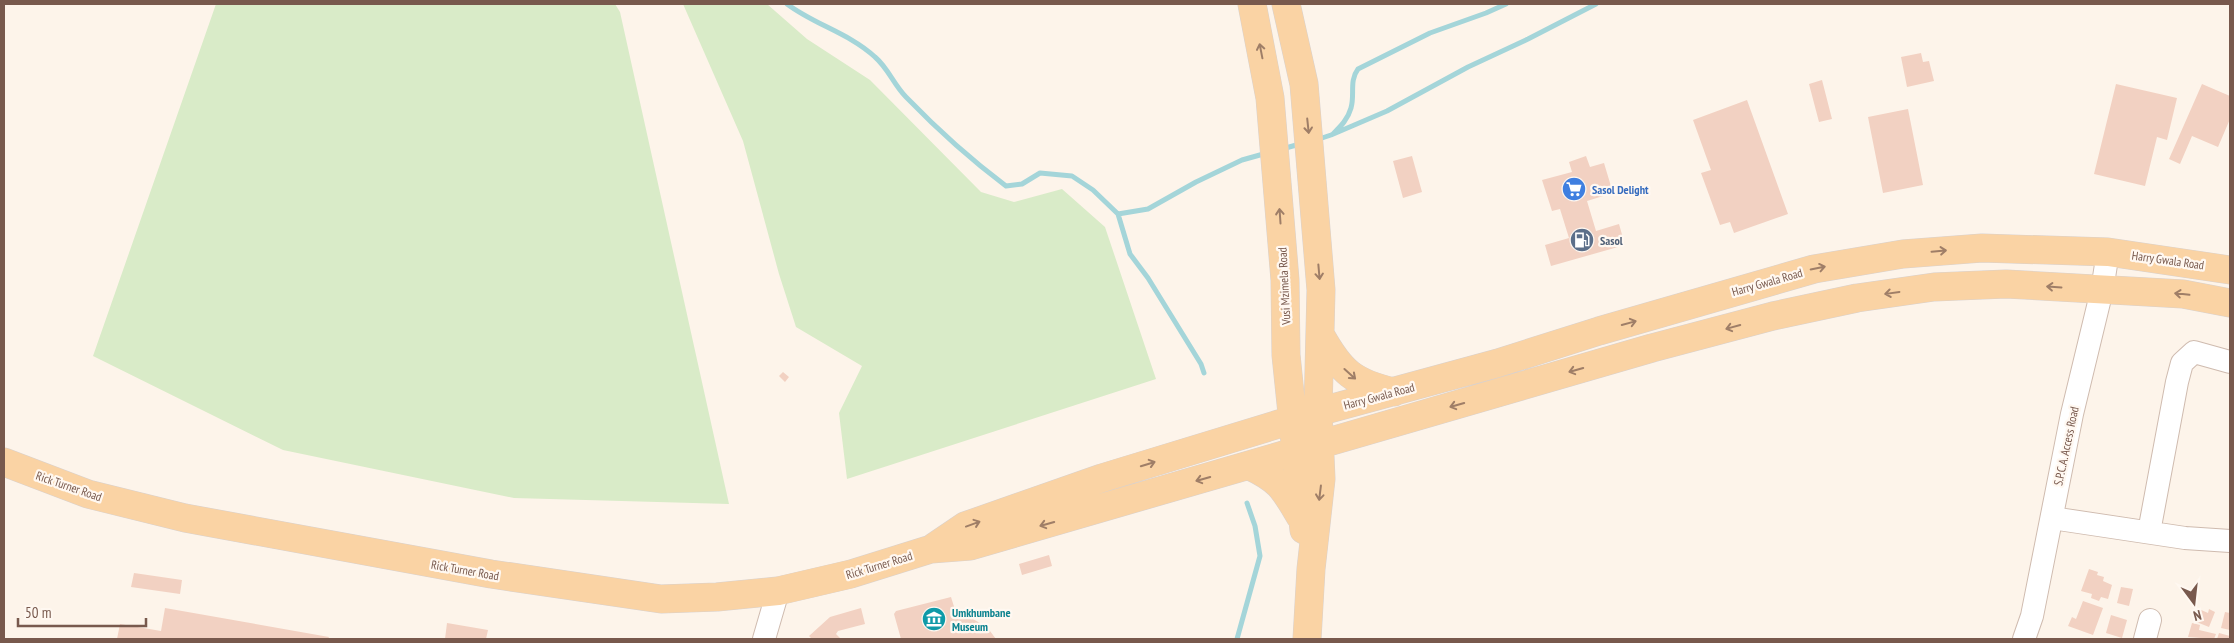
<svg xmlns="http://www.w3.org/2000/svg" width="2234" height="643" font-family="'PT Sans Narrow',sans-serif">
  <style>
    .green { fill: #d9ebc8 }
    .lines { fill: none; stroke-linecap: round; stroke-linejoin: round }
    .stream { stroke: #a4d5d9; stroke-width: 5 }
    .building { fill: #f2d1c2 }
    .minor-casing { stroke: #cfbbaf; stroke-width: 24 }
    .major-casing { stroke: #d9d1cd; stroke-width: 29 }
    .minor { stroke: #fff; stroke-width: 22 }
    .major { stroke: #fad3a4; stroke-width: 28 }
    .oneway { stroke: #9f7e67 }
    .labels { text-anchor: middle; dominant-baseline: central; stroke-width: 4.5; stroke-linejoin: round; paint-order: stroke }
    .shop-label { font-size: 12px; font-weight: bold; fill: #366cbe; stroke: #fff8f1; text-anchor: start }
    .service-label { font-size: 12px; font-weight: bold; fill: #4e5e75; stroke: #fff8f1; text-anchor: start }
    .street-label { font-size: 12px; fill: #78594d; stroke: #fff8f1 }
    .culture-label { font-size: 12px; font-weight: bold; fill: #0d838f; stroke: #fff8f1; text-anchor: start }
  </style>
  <rect width="100%" height="100%" fill="#fdf4ea"/>
  <path class="green" d="M216 4H615L620 12 729 504 514 498 283 450 93 356Z
    M683 4H767L807 39 870 80 981 192 1014 202 1062 189 1105 227 1156 379 847 479 839 413 862 366 796 327 779 274 743 141Z"/>
  <g class="lines">
    <path class="stream" d="M787 4C815 25 849 33 875 57 888 68 894 85 906 97 937 129 970 159 1006 186L1022 184 1040 173 1072 176 1093 190 1118 214 1148 209 1196 182 1242 160 1267 153
      M1333 134C1341 126 1348 119 1351 108 1355 94 1349 81 1358 69L1430 33 1486 13 1506 4
      M1316 140 1331 135 1387 111 1468 67 1528 39 1596 4
      M1282 149 1300 144
      M1118 214 1130 254 1148 278 1201 364 1204 373
      M1237 639 1260 556 1255 526 1247 503"/>
  </g>
  <path class="building" d="M1921 53 1923 62 1929 61 1934 81 1907 87 1901 57Z
    M1822 80 1832 119 1819 122 1809 84Z
    M2116 84 2177 98 2167 140 2157 137 2145 186 2094 174Z
    M2202 84 2230 96V119L2218 147 2192 136 2180 164 2169 159Z
    M1747 100 1788 214 1734 233 1730 222 1720 225 1701 173 1711 170 1693 120Z
    M1908 109 1923 185 1883 193 1868 117Z
    M1412 156 1422 192 1403 198 1393 161Z
    M1586 156 1590 167 1604 163 1613 193 1587 201 1596 231 1619 224 1625 245 1551 266 1545 245 1569 238 1560 209 1552 211 1542 180 1572 172 1569 162Z
    M783 372 789 377 785 382 779 376Z
    M1049 555 1052 566 1022 575 1019 564Z
    M2089 569 2098 572 2097 575 2104 577 2103 581 2112 585 2108 599 2101 597 2099 601 2091 598 2092 594 2081 591Z
    M134 573 182 580 180 594 131 587Z
    M2121 587 2133 589 2129 606 2117 603Z
    M951 597 956 613 964 614 987 627 996 639H901L894 614 896 611Z
    M2083 601 2103 608 2093 635 2068 626 2072 617 2076 619Z
    M165 608 329 637 328 639H117L120 624 161 631Z
    M861 608 865 624 838 631 836 634 841 639H812L809 636 830 617Z
    M2199 609 2208 613 2209 609 2215 612 2209 627 2194 621Z
    M2225 612 2230 613V630L2221 628Z
    M2111 615 2127 620 2122 638 2106 633Z
    M447 623 488 630 486 639H445Z
    M2192 623 2200 625 2199 630 2216 634 2214 639 2188 637Z
    M2219 633 2230 636V639H2217Z"/>
  <g class="lines">
    <g class="minor-casing">
      <path id="minor" d="M2052 518 2185 538 2230 541
        M2149 532 2177 382 2182 363 2194 352 2230 362
        M764 639 778 591
        M2024 639 2032 616 2072 414 2102 290 2108 252
        M2145 639 2150 620"/>
    </g>
    <g class="major-casing">
      <path id="major" d="M1252 4 1270 98 1285 280 1286 355 1304 530
        M1286 4 1304 84 1321 290 1318 412 1321 479 1311 569 1307 639
        M1321 336C1341 372 1354 383 1394 392
        M4 462 88 494 185 518 491 574 661 599 717 597 778 591 851 574 931 549 970 546 1652 348 1773 316 1857 298 1934 287 2006 284 2183 294 2230 303
        M1250 466C1280 480 1284 489 1300 516
        M934 547 965 526 1102 478 1318 412 1498 363 1599 331 1814 269 1903 254 1982 248 2108 252 2230 270"/>
    </g>
    <use href="#minor" class="minor"/>
    <use href="#major" class="major"/>
  </g>
  <defs><path id="oneway-shaft" d="M-6 0H5M1.5-3L5.5 0L1.5 3" fill="none" stroke-width="1.6" stroke-linecap="round" stroke-linejoin="round" transform="scale(1.25)"/></defs>
  <g class="oneway">
    <use href="#oneway-shaft" transform="translate(1261 51) rotate(-101)"/>
    <use href="#oneway-shaft" transform="translate(1308 126) rotate(84)"/>
    <use href="#oneway-shaft" transform="translate(1280 216) rotate(-94)"/>
    <use href="#oneway-shaft" transform="translate(1939 251) rotate(-5)"/>
    <use href="#oneway-shaft" transform="translate(1818 268) rotate(-11)"/>
    <use href="#oneway-shaft" transform="translate(1319 272) rotate(85)"/>
    <use href="#oneway-shaft" transform="translate(2054 287) rotate(-176)"/>
    <use href="#oneway-shaft" transform="translate(1892 293) rotate(172)"/>
    <use href="#oneway-shaft" transform="translate(2182 294) rotate(-174)"/>
    <use href="#oneway-shaft" transform="translate(1629 323) rotate(-15)"/>
    <use href="#oneway-shaft" transform="translate(1733 327) rotate(165)"/>
    <use href="#oneway-shaft" transform="translate(1576 370) rotate(164)"/>
    <use href="#oneway-shaft" transform="translate(1350 374) rotate(42)"/>
    <use href="#oneway-shaft" transform="translate(1457 405) rotate(164)"/>
    <use href="#oneway-shaft" transform="translate(1148 464) rotate(-17)"/>
    <use href="#oneway-shaft" transform="translate(1203 479) rotate(164)"/>
    <use href="#oneway-shaft" transform="translate(1320 493) rotate(97)"/>
    <use href="#oneway-shaft" transform="translate(973 524) rotate(-20)"/>
    <use href="#oneway-shaft" transform="translate(1047 524) rotate(164)"/>
  </g>
  <defs>
    <g id="supermarket-disc" transform="scale(1.25)"><circle r="9.5" fill="#3f7fe0" stroke="#fff8f1"/><path d="M-6-5.5h2.5l.6 2H6L4.5 2H-2.5L-4.4-4H-6ZM-1.5 3.2a1.3 1.3 0 1 0 .1 0ZM3 3.2a1.3 1.3 0 1 0 .1 0Z" fill="#fff"/></g>
    <g id="fuel-disc" transform="scale(1.25)"><circle r="9.5" fill="#5c6f8a" stroke="#fff8f1"/><path d="M-5.5-6h7V0h2V4h1.3V-2.5L3-4.5l.8-.8L6-3V5H2.5V1h-1V6h-7ZM-4.2-4.7v3.2H.2V-4.7Z" fill="#fff"/></g>
    <g id="museum-disc" transform="scale(1.25)"><circle r="9.5" fill="#0f9aa8" stroke="#fff8f1"/><path d="M0-6L6-3V-2H-6V-3ZM-5-1h2V3h-2ZM-1-1h2V3h-2ZM3-1h2V3H3ZM-6 4H6V6H-6Z" fill="#fff"/></g>
  </defs>
  <g fill-rule="evenodd">
    <use href="#supermarket-disc" x="1574" y="189"/>
    <use href="#fuel-disc" x="1582" y="240"/>
    <use href="#museum-disc" x="934" y="619"/>
  </g>
  <g class="labels">
    <g class="shop-label">
      <text x="1592" y="189">Sasol Delight</text>
    </g>
    <g class="service-label">
      <text x="1600" y="240">Sasol</text>
    </g>
    <g class="street-label">
      <text transform="translate(2168 260) rotate(8)">Harry Gwala Road</text>
      <text transform="translate(1767 282) rotate(-16)">Harry Gwala Road</text>
      <text transform="translate(1284 286) rotate(-93)">Vusi Mzimela Road</text>
      <text transform="translate(1379 396) rotate(-15)">Harry Gwala Road</text>
      <text transform="translate(2066 446) rotate(-78)">S.P.C.A. Access Road</text>
      <text transform="translate(69 486) rotate(19)">Rick Turner Road</text>
      <text transform="translate(879 565) rotate(-17)">Rick Turner Road</text>
      <text transform="translate(465 570) rotate(10)">Rick Turner Road</text>
    </g>
    <g class="culture-label">
      <text x="952" y="612">Umkhumbane<tspan x="952" dy="14">Museum</tspan></text>
    </g>
  </g>
  <rect width="2234" height="643" fill="none" stroke="#78594d" stroke-width="10"/>
  <g transform="translate(2194 603) rotate(165)" stroke="#fff8f1" stroke-width="4" paint-order="stroke">
  <path d="M0-4L9 19L0 12L-9 19Z" fill="#78594d"/>
  <text y="-8" font-size="14" font-weight="bold" text-anchor="middle" fill="#78594d">N</text>
  </g>
  <path d="M18 618v8h128v-8" fill="none" stroke="#78594d" stroke-width="2.5"/>
  <text x="25" y="618" font-size="15" fill="#78594d" stroke="#fff8f1" stroke-width="4" paint-order="stroke">50 m</text>
</svg>
